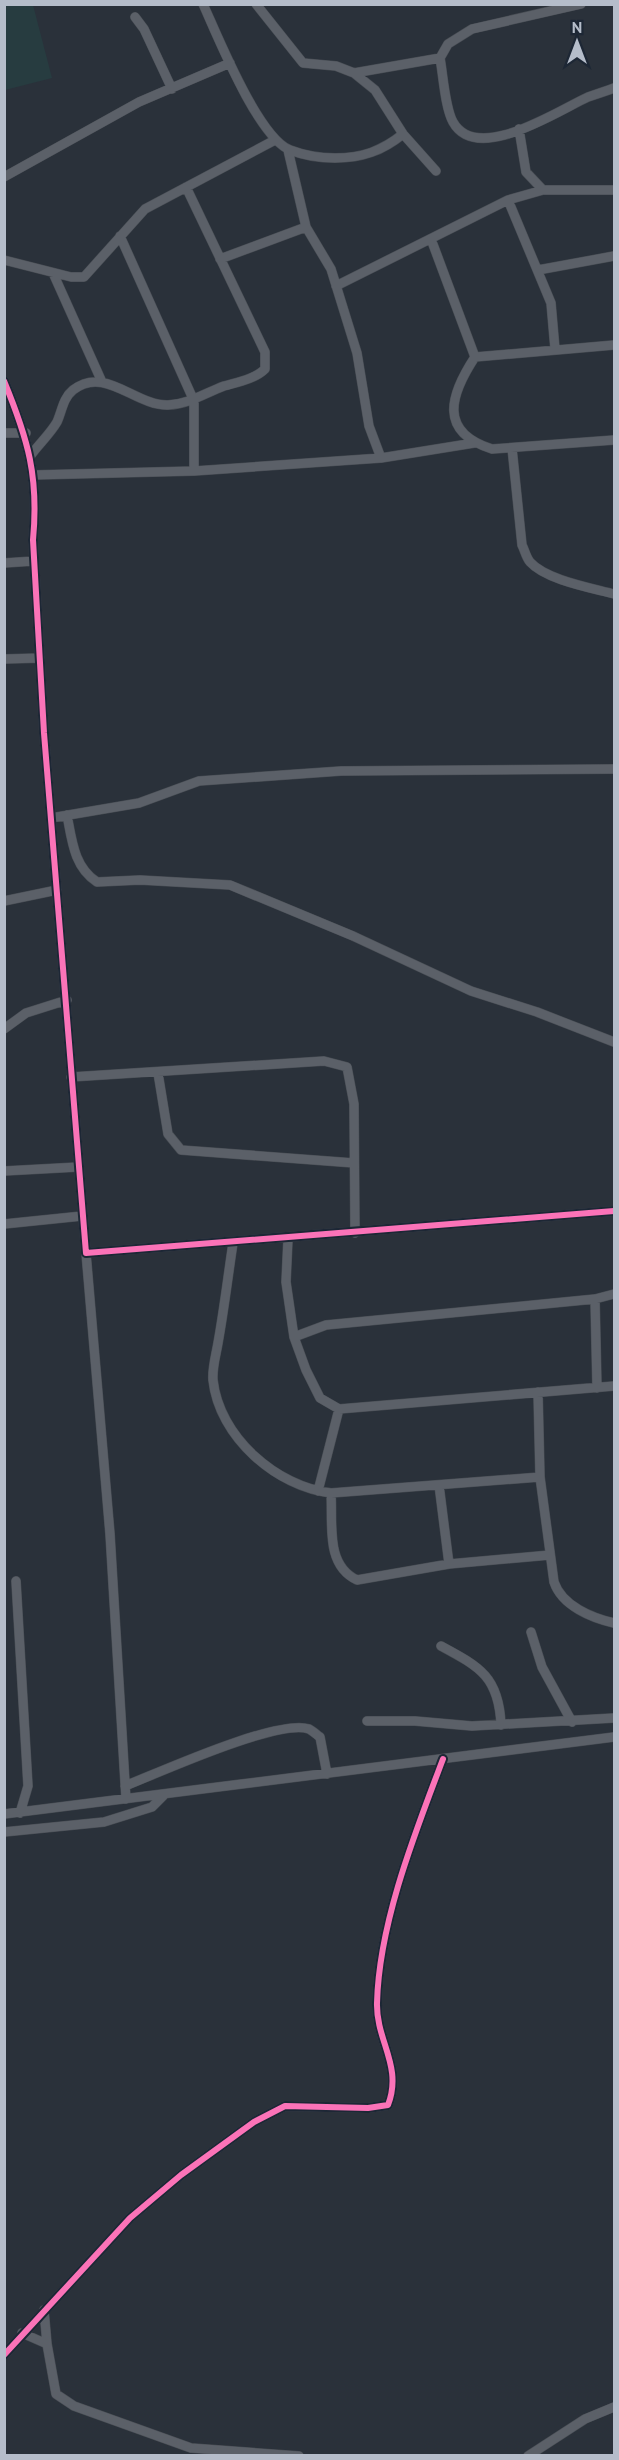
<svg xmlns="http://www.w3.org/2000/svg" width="619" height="2460" font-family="'PT Sans',sans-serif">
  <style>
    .green { fill: #273c40 }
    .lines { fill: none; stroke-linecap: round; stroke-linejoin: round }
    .minor-casing { stroke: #484d54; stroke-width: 10 }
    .minor { stroke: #5b6068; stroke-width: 9 }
    .cycleway-casing { stroke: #1d2735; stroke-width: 10 }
    .cycleway { stroke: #fb73b8; stroke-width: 6 }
  </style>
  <rect width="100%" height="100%" fill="#2a313a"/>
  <path class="green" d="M4 5H33L52 78 5 90Z"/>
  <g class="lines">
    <g class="minor-casing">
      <path id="minor" d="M203 4C218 37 258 137 290 150 303 155 321 158 335 158 362 158 382 151 403 134
        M256 4 303 63 336 66 354 73 375 90 403 134 436 171
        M135 17 144 29 172 89
        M440 58C443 74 445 108 453 122 477 165 559 110 588 97 597 94 606 91 614 88
        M354 73 440 58 448 44 472 29 581 4
        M519 129 526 172 543 190
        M288 150 306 227 331 269 357 353 369 426 381 458 474 443
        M4 177 139 102 230 63
        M508 200 551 303 555 349
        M120 236 194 401V471
        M431 239 475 357C450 395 438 432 492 449L614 440
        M220 259 306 227
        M4 260 71 277H84L145 209 275 140
        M538 270 614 256
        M53 273 102 382
        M336 286 508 200 543 190H614
        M475 357 614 345
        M4 381C28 439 39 477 33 540L44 733 86 1253 614 1211
        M4 433H26
        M512 448 522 545C525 551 526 557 530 562 546 580 592 588 614 594
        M31 455C39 444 50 434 57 422 62 411 63 398 73 390 105 365 135 406 168 405 189 404 205 393 224 386 238 382 255 379 265 369V352L186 187
        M33 475 194 471 381 458
        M4 563 34 561
        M4 659 40 658
        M67 815C72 841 74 867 97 882L140 880 230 885 353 936 471 991 537 1012 614 1042
        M51 818 139 803 199 781 341 771 614 769
        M4 901 57 890
        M4 1029 26 1013 67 1000
        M158 1073 168 1134 181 1150 354 1163
        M71 1077 324 1061 347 1067 354 1104 355 1233
        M4 1171 78 1167
        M4 1224 82 1216
        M288 1239 286 1282 294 1337
        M233 1243C228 1276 224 1310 218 1343 216 1355 212 1368 213 1380 219 1437 277 1487 331 1493L540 1477
        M86 1253 110 1534 126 1799
        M614 1294 595 1299 326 1325 294 1337 306 1370 320 1398 339 1409 614 1386
        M595 1299 597 1388
        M538 1392 540 1477 554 1582C562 1606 592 1618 614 1623
        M439 1485 449 1564
        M318 1491 339 1409
        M331 1493C333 1524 325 1565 357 1580L449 1564 550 1555
        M16 1581 28 1786 20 1813
        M531 1632 542 1667 572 1722
        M441 1646C480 1667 499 1677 501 1725
        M367 1721H415L472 1726 614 1718
        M125 1786C158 1773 279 1718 309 1729 313 1731 317 1735 320 1737L327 1774
        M4 1814 614 1737
        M4 1832 104 1822 152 1807 165 1794
        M22 2333 47 2344 44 2310
        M47 2344 56 2394 74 2406 191 2448 299 2456
        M4 2355 130 2218 181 2175 254 2122 285 2106 368 2108 388 2105C403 2066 376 2041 377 2003 379 1923 415 1833 443 1759
        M528 2456 585 2419 614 2407"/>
    </g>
    <use href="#minor" class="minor"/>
    <g class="cycleway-casing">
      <path id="cycleway" d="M4 381C28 439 39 477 33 540L44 733 86 1253 614 1211
        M4 2355 130 2218 181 2175 254 2122 285 2106 368 2108 388 2105C403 2066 376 2041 377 2003 379 1923 415 1833 443 1759"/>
    </g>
    <use href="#cycleway" class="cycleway"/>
  </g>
  <rect width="619" height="2460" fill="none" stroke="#b5bdca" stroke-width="12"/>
  <g transform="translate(577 42)" stroke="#1d2735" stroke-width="4.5" paint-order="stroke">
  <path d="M0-4.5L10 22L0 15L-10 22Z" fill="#b5bdca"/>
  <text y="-9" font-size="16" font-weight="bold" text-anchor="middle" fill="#b5bdca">N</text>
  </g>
</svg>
